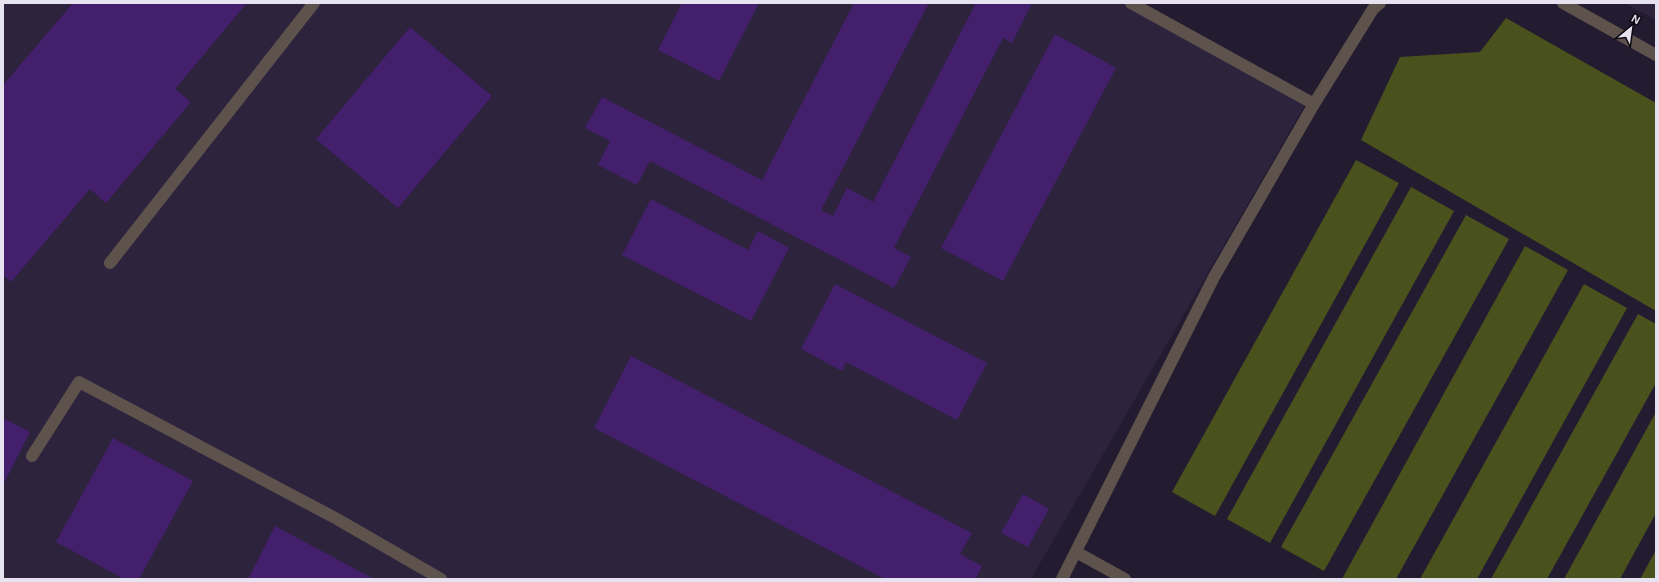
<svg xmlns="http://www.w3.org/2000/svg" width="1659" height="582" font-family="Arial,sans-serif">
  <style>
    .built { fill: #2d233d }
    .forest { fill: #49521c }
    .building { fill: #431f6c }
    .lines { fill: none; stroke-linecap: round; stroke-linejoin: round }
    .lane { stroke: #5e524d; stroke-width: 12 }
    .street { stroke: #5e524d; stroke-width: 12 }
  </style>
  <rect width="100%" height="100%" fill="#231c30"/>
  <path class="built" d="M3 3H1137L1309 98 1031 579H3Z
    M1625 3H1656V20Z"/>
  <path class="forest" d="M1506 18 1656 103V311L1361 140 1400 57 1480 52Z
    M1356 160 1399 183 1215 516 1172 492Z
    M1411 187 1454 211 1270 543 1227 519Z
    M1466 215 1509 239 1324 571 1281 547Z
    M1525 246 1568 270 1396 579H1342Z
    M1584 284 1627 308 1477 579H1420Z
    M1638 314 1656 324V383L1547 579H1491Z
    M1656 412V513L1620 579H1564Z
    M1656 550V579H1640Z"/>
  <path class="building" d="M73 3H247L175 89 191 102 106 203 90 189 11 282 3 275V85Z
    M682 3H759L719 81 658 50Z
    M854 3H929L821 210 833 216 847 188 873 202 976 3H1032L1012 43 1003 38 894 248 911 257 894 288 650 161 637 185 598 165 610 141 585 128 602 97 762 180Z
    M410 27 492 96 398 208 316 139Z
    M1055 34 1116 68 1003 281 941 248Z
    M651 199 748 250 758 231 789 248 751 321 622 255Z
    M835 284 987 363 957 420 846 362 842 371 801 349Z
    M631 356 972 533 960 554 982 566 976 579H885L594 428Z
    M3 418 30 432 3 485Z
    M113 438 193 481 139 579H124L56 542Z
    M1023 494 1049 509 1028 547 1001 533Z
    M275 526 374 579H248Z"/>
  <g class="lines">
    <path class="lane" d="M1131 3 1314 104
      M110 263 314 3
      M32 456 79 382 337 519 441 579"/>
    <path class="street" d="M1563 3 1656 55
      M1076 552 1125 579
      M1062 579 1214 277 1314 104 1373 9 1380 3"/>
  </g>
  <rect width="1659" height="582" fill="none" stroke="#e6e2f0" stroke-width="8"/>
  <g transform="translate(1631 28) rotate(29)" stroke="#0b0811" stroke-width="3" paint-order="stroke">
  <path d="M0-3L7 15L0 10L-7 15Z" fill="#e6e2f0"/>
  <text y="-6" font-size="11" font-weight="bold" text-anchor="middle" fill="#e6e2f0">N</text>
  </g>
</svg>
